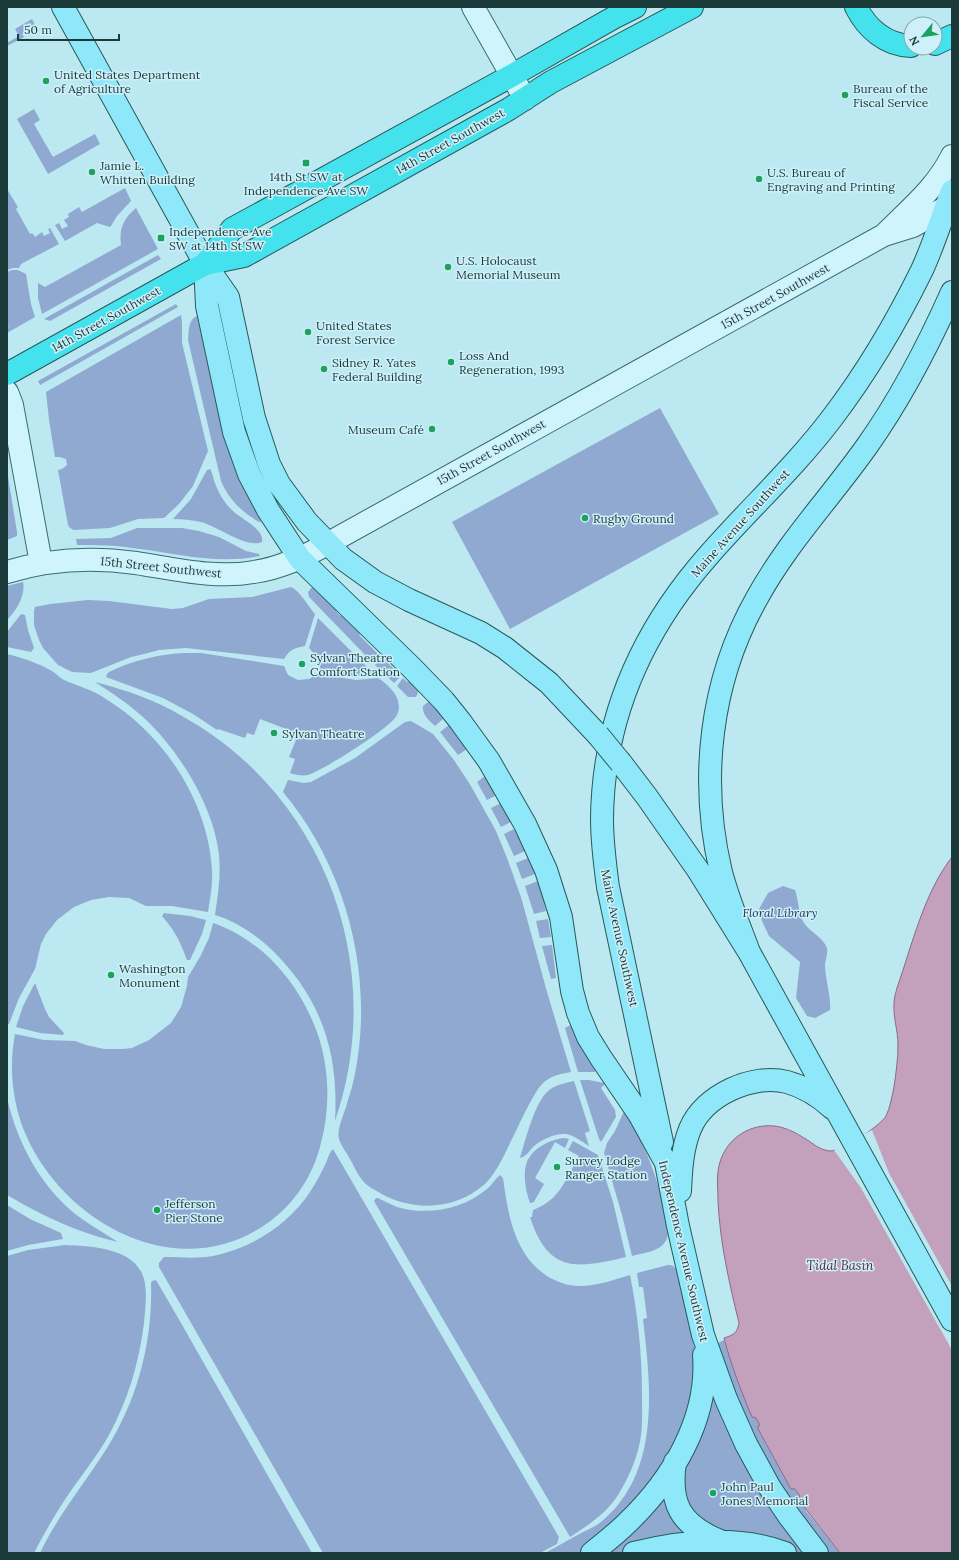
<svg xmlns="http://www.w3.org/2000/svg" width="959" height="1560" font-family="Lora,serif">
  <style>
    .green { fill: #90a9d1 }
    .water { fill: #c3a1bc; stroke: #916787 }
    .pier { fill: #bce8f2 }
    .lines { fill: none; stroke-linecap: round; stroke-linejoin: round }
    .secondary-casing { stroke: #376d6d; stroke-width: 24 }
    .primary-casing { stroke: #295957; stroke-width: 24 }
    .highway-casing { stroke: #295957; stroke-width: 24 }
    .secondary { stroke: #d0f4fc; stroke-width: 22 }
    .primary { stroke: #8fe7fa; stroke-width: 22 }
    .highway { stroke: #43e2ec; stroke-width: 22 }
    .primary-bridge-casing { stroke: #295957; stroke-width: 24; stroke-linecap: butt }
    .primary-bridge { stroke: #8fe7fa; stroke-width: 22 }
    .poi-dot { fill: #1ea15e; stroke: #cdf0f9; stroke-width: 1.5 }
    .labels { text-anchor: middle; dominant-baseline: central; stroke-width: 3; stroke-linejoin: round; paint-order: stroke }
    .poi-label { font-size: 12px; fill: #1a3939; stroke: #cdf0f9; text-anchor: start }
    .street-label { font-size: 12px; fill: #1a3939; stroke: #cdf0f9 }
    .park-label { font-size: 12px; font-style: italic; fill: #1f2d58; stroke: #cdf0f9 }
    .water-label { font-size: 13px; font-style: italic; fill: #5b2845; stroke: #cdf0f9 }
  </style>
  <rect width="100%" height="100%" fill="#bce8f2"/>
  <path class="green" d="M32 19 37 29 33 31 30 26 25 29 26 32 22 34 24 37 7 46V43L19 36 15 29Z
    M34 109 40 120 34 124 53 157 95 134 100 144 48 174 17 119Z
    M125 188 131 201 117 216 111 226 110 227 97 223 65 241 55 225 59 223 62 229 68 226 64 220 69 217 68 214 79 207 82 212Z
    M7 189 18 207 16 209 30 234 32 233 35 237 42 232 44 236 50 233 48 229 50 228 59 244 21 264 19 268H13L7 270Z
    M136 208 158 249 42 314 38 298V283L45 287 121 245C119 229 123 219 136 208Z
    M158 255 161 259 50 321 44 319Z
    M12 270H18L26 274 31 304 35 317 7 333V327H9L7 324V272Z
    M176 304 178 307 40 385 38 381Z
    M181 315 182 323V343L208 451 193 486 179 504 164 518 138 519 110 528 74 530 70 528 68 525 58 470 62 469 67 465 66 459 60 457H55L49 420 46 392Z
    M197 316 225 441 238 476 261 522H259C242 512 229 500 221 481L188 340C189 330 188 320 197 316Z
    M660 408 719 514 510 629 452 522Z
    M210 469C213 473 213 479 215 483 219 494 225 504 234 512 242 519 265 530 262 542 247 549 217 526 201 522 192 520 182 519 173 519L191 499 207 470Z
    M7 470 17 532V536L7 540Z
    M137 528H182L199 531 219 537 246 551 259 554 260 556C215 565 176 553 132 548 114 545 96 545 77 545L76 539 111 538Z
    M23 582C26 595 16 611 7 620V586Z
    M313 586 337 610 336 611 340 616 342 614 361 632 359 635 378 654 371 661 309 597 308 592Z
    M291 587C299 590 309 607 315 614L305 646C295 648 290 649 284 659L186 648 159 650 144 654 131 657 91 673 72 672 58 665 43 648 39 640 34 625V611L35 607 50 604 88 600 109 601 172 609 183 608 209 599 252 597Z
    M21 614 25 615 28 630 34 648 31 652 7 647V632Z
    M318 618 372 672V675C356 677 336 676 321 671L318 658 309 648Z
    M186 653H201L284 666 288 675 298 680 309 679 318 674 356 680 378 678C390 686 404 699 397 715 392 727 322 771 308 775 302 776 296 775 290 773L295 759 289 757 296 740 292 737 294 732 260 719 254 735 247 733 245 738 218 729 217 730 193 714 163 698 106 677 107 674 109 672C134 660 159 654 186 653Z
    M7 654C23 658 38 663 52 671 57 674 60 678 64 680 78 686 93 690 106 699 164 735 208 801 212 870 213 884 210 899 208 912L172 906H146L129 898 109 897 91 900 74 907 57 920 46 934 41 944 35 969 19 998 9 1024H7Z
    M382 657 401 676 394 683 375 665Z
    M403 678 407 682 410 680 419 690 416 697H408L397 686Z
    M95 682C126 690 155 700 182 716 325 795 388 967 335 1121 339 1052 321 998 272 950 256 935 236 921 215 915 218 895 221 875 219 855 214 807 179 750 144 718 129 704 112 693 95 682Z
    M428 702 432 703 442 714 440 715 443 719 435 726C429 720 422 715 423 706Z
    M411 721 433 734 454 760 471 786 496 831 507 858 521 897 547 992 571 1072C556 1075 548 1076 538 1089 529 1103 522 1118 515 1133 506 1150 499 1170 485 1184 456 1210 413 1212 380 1193 375 1190 367 1186 364 1182 358 1176 354 1166 350 1159 347 1153 341 1146 339 1139 336 1129 346 1110 348 1100 353 1086 356 1070 358 1055 371 963 343 864 283 792L288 780 304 783 311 782 355 758 405 722Z
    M449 725 467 749 458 755 440 732Z
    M485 776 497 795 487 800 477 782Z
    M501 803 511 822 501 827 491 808Z
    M514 829 525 851 514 856 504 834Z
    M528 858 535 874 522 879 516 863Z
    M538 881 546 911 534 914 525 886Z
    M783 886 795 890C799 901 798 913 804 923 810 932 823 937 827 948 828 952 826 959 825 964 825 980 831 994 830 1010L815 1018 807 1016 796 998 800 962 769 936 762 921 759 909 768 893Z
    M164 913 190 916 206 920 202 934 190 960H187C180 941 175 931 162 916Z
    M548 919 551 937 540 938 536 921Z
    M213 923C264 940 303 988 319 1038 330 1074 330 1111 320 1147 312 1177 294 1204 269 1222 180 1288 60 1223 23 1128 12 1098 9 1066 15 1034L44 1040 75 1041 86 1045 104 1049H123L132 1048 149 1040 171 1023 181 1007 187 986 188 977 200 957 209 938Z
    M552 945 556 978 551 979 542 946Z
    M35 983 45 1009 49 1017 64 1033 63 1035 40 1033 16 1027 23 1006Z
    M572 1024 585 1052 595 1070V1072H578L565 1028Z
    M580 1080H589L604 1083 605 1084 601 1088 615 1110 616 1117 601 1142 599 1139Z
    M574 1081 590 1131 585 1133 589 1146C582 1142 574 1135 566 1134 556 1133 542 1139 534 1146 530 1150 526 1157 520 1158 525 1141 535 1102 548 1091 555 1085 565 1083 574 1081Z
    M7 1098C18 1145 42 1190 82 1219 93 1227 106 1234 118 1242 78 1233 43 1216 7 1195Z
    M624 1111C645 1143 657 1176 665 1212 667 1222 671 1233 665 1242 659 1252 642 1253 632 1256L622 1215 604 1153 607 1143 615 1131Z
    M565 1138 569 1139 565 1148 555 1142 535 1178 544 1184 535 1200 534 1202 530 1203C526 1192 523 1176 526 1165 530 1149 550 1139 565 1138Z
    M573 1141 598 1155 613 1202 626 1257C576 1269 548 1273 530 1217H532L533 1210C560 1200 566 1179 579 1156L568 1150Z
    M333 1149 559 1537 557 1544 540 1553H323L159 1267V1263L164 1257C180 1257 197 1259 213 1256 252 1248 288 1225 310 1192 316 1183 321 1173 326 1163 328 1158 329 1153 333 1149Z
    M500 1175 503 1178C508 1214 514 1254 547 1276 557 1282 568 1286 579 1286 597 1286 613 1280 630 1275 638 1315 642 1355 642 1396 642 1411 643 1427 640 1442 636 1461 628 1479 618 1495 607 1513 587 1526 570 1537L374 1201 376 1198H378C384 1201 390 1204 397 1207 428 1216 463 1209 487 1189 492 1185 495 1179 500 1175Z
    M7 1205 30 1219 61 1233 63 1239 28 1245 7 1251Z
    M65 1245C93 1246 140 1248 145 1284 147 1296 145 1311 144 1323 139 1363 128 1400 109 1435 96 1458 80 1477 66 1498 54 1516 44 1534 34 1553H7V1256L28 1250Z
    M668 1265C674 1265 675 1267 678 1272L696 1355 724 1340 737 1379 752 1417H756L760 1425 758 1429 791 1489 795 1488 800 1496 806 1511 840 1553H545C558 1546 570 1539 583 1532 589 1529 596 1526 601 1522 661 1473 651 1387 643 1319L647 1318 643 1287H639L637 1273Z
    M156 1280 177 1316 312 1553H40C58 1515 85 1483 107 1448 138 1399 153 1340 151 1283L152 1281Z"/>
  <path class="water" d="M952 857V1553H840L798 1499 800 1496 795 1489H791L758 1429V1426L760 1425 756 1418 752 1417C741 1391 731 1365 724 1338 733 1335 737 1334 739 1323 729 1282 720 1243 718 1201 718 1188 716 1174 720 1162 726 1142 743 1128 764 1126 781 1124 795 1132 809 1141 816 1146 821 1150 830 1151 842 1151 879 1127 886 1116 890 1108 892 1096 894 1087 896 1073 898 1059 898 1045 898 1031 893 1017 894 1003 894 998 896 992 897 988 912 945 924 893 952 857Z"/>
  <path class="pier" d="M872 1130 889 1173 952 1286V1350L861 1188 834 1150Z"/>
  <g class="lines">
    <g class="secondary-casing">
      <path id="secondary" d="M473 7 525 99
        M886 233C911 208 936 188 952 156
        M7 392 12 405 41 563
        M7 572C49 559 93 557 136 563 175 569 215 579 254 572 281 568 304 557 327 544L884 235 913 226 952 204"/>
    </g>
    <g class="primary-casing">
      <path id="primary" d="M63 7 205 264 228 297 254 418 269 464 279 484 307 522 343 559 375 582 409 600 481 633 505 648 549 683 598 735
        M205 264 207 306 234 432 249 474 268 510 300 559 412 668 444 701 460 721 489 761 525 824 546 870 561 917 572 991 578 1013 588 1037 601 1058 639 1114 666 1163 678 1226 703 1335 726 1399 746 1444 770 1488 789 1516 817 1553
        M621 763 647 797 698 870 749 952 952 1320
        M749 952C739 925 728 899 721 872 699 780 710 681 757 598 787 543 831 497 867 446 901 398 928 346 952 292
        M662 1142 608 887C605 865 602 842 602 819 603 718 642 631 708 556 749 509 795 467 832 418 867 372 897 321 922 270 934 244 942 217 952 191
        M680 1191C681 1170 682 1149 690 1129 704 1095 753 1073 787 1082 805 1087 819 1096 832 1108
        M675 1462C669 1503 680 1525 720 1541
        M592 1553C604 1543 616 1534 627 1523 672 1480 709 1419 704 1355
        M634 1553C683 1541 737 1535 785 1553"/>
    </g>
    <g class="highway-casing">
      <path id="highway" d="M856 7C867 29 886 45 911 46
        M935 44 952 36
        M205 264 232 229 511 76 613 18 635 7
        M7 374 205 264 244 256 509 109 551 82 692 7"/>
    </g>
    <use href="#secondary" class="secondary"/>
    <use href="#primary" class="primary"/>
    <use href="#highway" class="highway"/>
    <g class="primary-bridge-casing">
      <path id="primary-bridge" d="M598 735 621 763"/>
    </g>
    <use href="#primary-bridge" class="primary-bridge"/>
  </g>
  <g class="poi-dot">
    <circle cx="46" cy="81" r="4"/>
    <circle cx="845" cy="95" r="4"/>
    <rect x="302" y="159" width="8" height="8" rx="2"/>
    <circle cx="92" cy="172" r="4"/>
    <circle cx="759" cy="179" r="4"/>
    <rect x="157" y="234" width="8" height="8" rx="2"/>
    <circle cx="448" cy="267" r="4"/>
    <circle cx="308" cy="332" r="4"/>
    <circle cx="451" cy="362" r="4"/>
    <circle cx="324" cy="369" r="4"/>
    <circle cx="432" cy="429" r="4"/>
    <circle cx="585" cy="518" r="4"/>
    <circle cx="302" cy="664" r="4"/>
    <circle cx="274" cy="733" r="4"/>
    <circle cx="111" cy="975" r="4"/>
    <circle cx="557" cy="1167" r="4"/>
    <circle cx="157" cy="1210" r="4"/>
    <circle cx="713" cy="1493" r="4"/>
  </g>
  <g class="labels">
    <g class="poi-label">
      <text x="54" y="74">United States Department<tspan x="54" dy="14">of Agriculture</tspan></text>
      <text x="853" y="88">Bureau of the<tspan x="853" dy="14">Fiscal Service</tspan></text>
      <text x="100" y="165">Jamie L.<tspan x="100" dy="14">Whitten Building</tspan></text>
      <text x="767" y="172">U.S. Bureau of<tspan x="767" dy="14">Engraving and Printing</tspan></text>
      <text x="306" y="176" text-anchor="middle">14th St SW at<tspan x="306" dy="14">Independence Ave SW</tspan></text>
      <text x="169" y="231">Independence Ave<tspan x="169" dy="14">SW at 14th St SW</tspan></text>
      <text x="456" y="260">U.S. Holocaust<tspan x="456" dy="14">Memorial Museum</tspan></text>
      <text x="316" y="325">United States<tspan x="316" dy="14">Forest Service</tspan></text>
      <text x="459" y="355">Loss And<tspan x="459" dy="14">Regeneration, 1993</tspan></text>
      <text x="332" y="362">Sidney R. Yates<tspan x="332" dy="14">Federal Building</tspan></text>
      <text x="424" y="429" text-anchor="end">Museum Café</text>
      <text x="593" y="518">Rugby Ground</text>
      <text x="310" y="657">Sylvan Theatre<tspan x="310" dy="14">Comfort Station</tspan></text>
      <text x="282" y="733">Sylvan Theatre</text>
      <text x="119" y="968">Washington<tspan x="119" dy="14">Monument</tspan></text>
      <text x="565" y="1160">Survey Lodge<tspan x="565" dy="14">Ranger Station</tspan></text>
      <text x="165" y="1203">Jefferson<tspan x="165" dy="14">Pier Stone</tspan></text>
      <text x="721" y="1486">John Paul<tspan x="721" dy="14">Jones Memorial</tspan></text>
    </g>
    <g class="street-label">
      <text transform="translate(450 141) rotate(-29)">14th Street Southwest</text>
      <text transform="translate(775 296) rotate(-29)">15th Street Southwest</text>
      <text transform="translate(106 319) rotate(-29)">14th Street Southwest</text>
      <text transform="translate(491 452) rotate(-29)">15th Street Southwest</text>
      <text transform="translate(740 523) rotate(-48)">Maine Avenue Southwest</text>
      <text transform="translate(161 567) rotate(6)">15th Street Southwest</text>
      <text transform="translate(620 938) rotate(78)">Maine Avenue Southwest</text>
      <text transform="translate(684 1251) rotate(77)">Independence Avenue Southwest</text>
    </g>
    <g class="park-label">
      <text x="780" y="912">Floral Library</text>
    </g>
    <g class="water-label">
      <text x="840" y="1265">Tidal Basin</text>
    </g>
  </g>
  <rect width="959" height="1560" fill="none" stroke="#1a3939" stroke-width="16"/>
  <g transform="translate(923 36) rotate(241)"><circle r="19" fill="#cdf0f9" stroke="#85a7ac"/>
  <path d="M0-3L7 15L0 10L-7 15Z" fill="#1ea15e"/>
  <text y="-6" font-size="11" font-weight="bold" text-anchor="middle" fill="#1a3939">N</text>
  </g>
  <path d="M18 34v6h101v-6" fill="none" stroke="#1a3939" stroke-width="2"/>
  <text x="24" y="34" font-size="12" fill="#1a3939" stroke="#cdf0f9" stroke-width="3" paint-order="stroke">50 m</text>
</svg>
